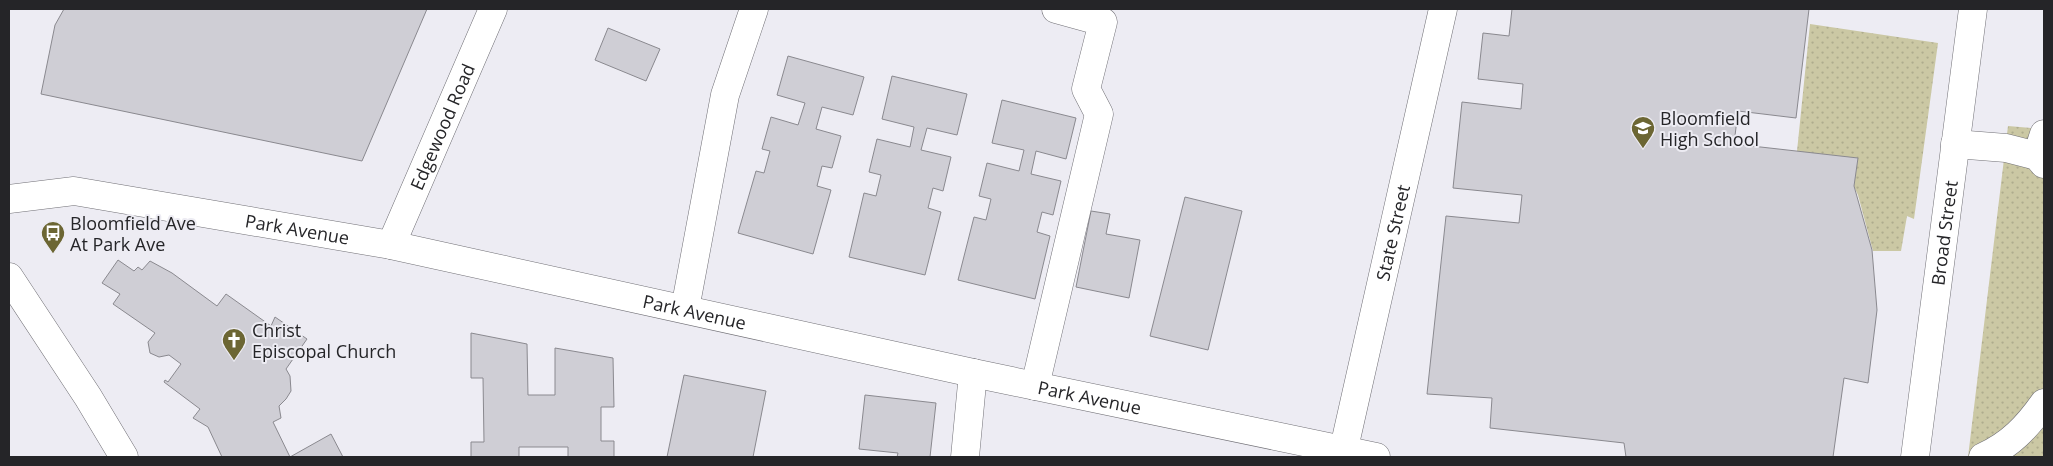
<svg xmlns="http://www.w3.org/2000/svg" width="2053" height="466" font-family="'Open Sans',sans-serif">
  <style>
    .grass { fill: url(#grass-dots) }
    .building { fill: #cfced5; stroke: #8a898f }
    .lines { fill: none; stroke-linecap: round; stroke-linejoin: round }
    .minor-casing { stroke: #717076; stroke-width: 29 }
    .major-casing { stroke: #717076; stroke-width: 29 }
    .minor { stroke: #fff; stroke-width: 28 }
    .major { stroke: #fff; stroke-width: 28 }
    .labels { text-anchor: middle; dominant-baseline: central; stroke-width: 4; stroke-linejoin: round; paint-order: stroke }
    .poi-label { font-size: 18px; fill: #252528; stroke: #edecf3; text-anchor: start }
    .street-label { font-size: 18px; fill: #252528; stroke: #edecf3 }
  </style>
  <defs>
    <pattern id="grass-dots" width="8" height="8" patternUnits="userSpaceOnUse" patternTransform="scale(1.25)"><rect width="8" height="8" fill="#cbc8a4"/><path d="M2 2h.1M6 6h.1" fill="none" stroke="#aeac8d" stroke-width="1.8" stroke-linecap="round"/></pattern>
  </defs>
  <rect width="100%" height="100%" fill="#edecf3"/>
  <path class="grass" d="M1810 24 1938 43 1914 219 1907 216 1901 251H1873L1858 195 1844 166 1796 161Z
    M2008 126 2044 129V457H1968Z"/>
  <path class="building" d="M64 9H427L362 161 41 94 55 25Z
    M1512 9H1809L1796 118 1738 111 1734 144 1858 158 1854 186 1872 250 1877 310 1868 383 1844 378 1833 457H1626L1624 443 1490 428 1492 398 1427 394 1446 216 1519 223 1522 195 1453 188 1462 102 1521 109 1523 84 1478 79 1483 33 1509 36Z
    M608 28 660 49 646 81 595 60Z
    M788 56 864 77 853 115 822 107 816 129 841 136 832 168 822 166 817 186 831 190 813 254 738 233 756 171 764 173 770 151 762 149 771 117 798 125 805 103 777 95Z
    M892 76 967 94 957 135 927 128 921 150 951 157 943 191 933 188 928 208 941 212 925 275 849 257 864 193 876 196 881 175 869 172 877 139 910 147 914 127 882 119Z
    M1002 100 1076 118 1066 159 1036 151 1031 174 1061 181 1053 215 1042 212 1037 232 1050 236 1035 299 958 280 974 217 986 220 991 199 979 196 987 163 1019 171 1024 150 992 143Z
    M1185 197 1242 211 1208 350 1150 336Z
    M1091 211 1110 214 1106 234 1140 240 1129 298 1076 287Z
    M118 260 134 271 138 267 142 270 150 261 172 273 217 306 226 294 271 326 275 317 307 339 286 369 290 376 291 391 286 399 279 406 281 418 273 422 290 457 331 434 343 457H222L208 427 193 418 200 409 164 382 165 380 168 382 181 364 169 355 159 357 150 353 148 342 155 333 113 304 120 294 102 283Z
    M471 333 527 344 528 395H555V348L613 358 614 407H601V441H614V457H568V447H519V457H471V442H484L483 378H471Z
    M684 375 766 391 753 457H667Z
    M865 395 936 403 930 457H897L898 453 859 449Z"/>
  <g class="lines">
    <g class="minor-casing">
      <g id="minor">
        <path d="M1955 144 2006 148 2037 156 2044 164"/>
        <path d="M2037 156 2044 134"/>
        <path id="s1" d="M9 199 74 191 391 245 973 373 1376 457"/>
        <path id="s2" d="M391 245 493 9"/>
        <path d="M685 309 725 95 754 9"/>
        <path d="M1035 386 1099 114 1086 89 1103 22 1056 9"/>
        <path d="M965 457 973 373"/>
        <path id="s3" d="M1342 457 1443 9"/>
        <path d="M1983 457C2010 445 2027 427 2044 403"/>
      </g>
    </g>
    <g class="major-casing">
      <g id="major">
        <path d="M9 277 88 397 124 457"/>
        <path id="s4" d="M1915 457 1973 9"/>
      </g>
    </g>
    <use href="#minor" class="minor"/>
    <use href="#major" class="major"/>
  </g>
  <defs>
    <g id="school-pin" transform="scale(1.25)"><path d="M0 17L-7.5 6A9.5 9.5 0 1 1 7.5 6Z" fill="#6c6633" stroke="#edecf3"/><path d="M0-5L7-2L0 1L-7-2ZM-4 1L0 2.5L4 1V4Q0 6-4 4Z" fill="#fff"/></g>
    <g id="bus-pin" transform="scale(1.25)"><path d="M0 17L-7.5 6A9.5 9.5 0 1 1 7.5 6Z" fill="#6c6633" stroke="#edecf3"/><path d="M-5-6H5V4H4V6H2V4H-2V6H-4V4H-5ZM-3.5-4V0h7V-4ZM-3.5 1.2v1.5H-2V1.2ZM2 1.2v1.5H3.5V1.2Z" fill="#fff"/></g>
    <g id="church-pin" transform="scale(1.25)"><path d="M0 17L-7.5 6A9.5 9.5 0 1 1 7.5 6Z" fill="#6c6633" stroke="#edecf3"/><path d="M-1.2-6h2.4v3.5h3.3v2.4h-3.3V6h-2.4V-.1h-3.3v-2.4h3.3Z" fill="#fff"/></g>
  </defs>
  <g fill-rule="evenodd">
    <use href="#school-pin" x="1643" y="128"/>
    <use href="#bus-pin" x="53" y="233"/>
    <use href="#church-pin" x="234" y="340"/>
  </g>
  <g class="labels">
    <g class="poi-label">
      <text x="1660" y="118">Bloomfield<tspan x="1660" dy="21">High School</tspan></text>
      <text x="70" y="223">Bloomfield Ave<tspan x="70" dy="21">At Park Ave</tspan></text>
      <text x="252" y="330">Christ<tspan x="252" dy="21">Episcopal Church</tspan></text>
    </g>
    <g class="street-label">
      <text stroke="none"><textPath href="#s2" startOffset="129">Edgewood Road</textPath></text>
      <text stroke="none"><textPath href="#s1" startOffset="292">Park Avenue</textPath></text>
      <text stroke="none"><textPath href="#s3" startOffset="230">State Street</textPath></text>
      <text stroke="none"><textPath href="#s4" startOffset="226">Broad Street</textPath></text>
      <text stroke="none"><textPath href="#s1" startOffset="698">Park Avenue</textPath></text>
      <text stroke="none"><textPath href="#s1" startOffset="1102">Park Avenue</textPath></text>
    </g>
  </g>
  <rect width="2053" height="466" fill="none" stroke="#252528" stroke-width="20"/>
</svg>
